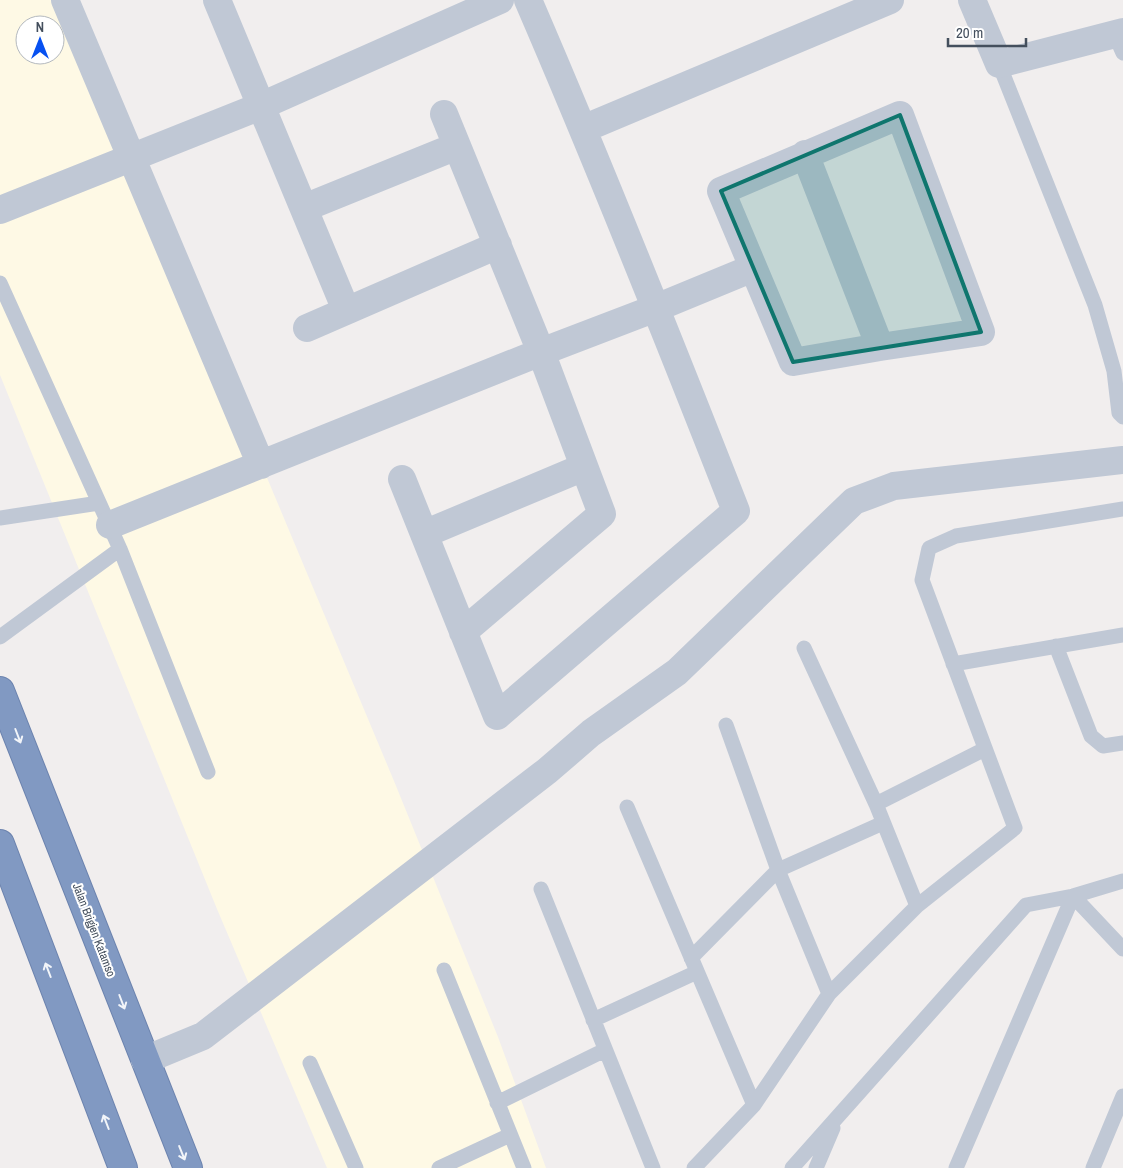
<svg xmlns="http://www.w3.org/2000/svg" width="1123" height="1168" font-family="'Archivo Narrow',sans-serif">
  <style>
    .commercial { fill: #fef9e5; fill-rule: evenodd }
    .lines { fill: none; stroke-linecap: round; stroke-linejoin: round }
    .highway-casing { stroke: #6c83ae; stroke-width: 30 }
    .lane { stroke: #c0c8d5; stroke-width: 15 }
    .street { stroke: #c0c8d5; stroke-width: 28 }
    .highway { stroke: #8199c2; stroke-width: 28 }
    .oneway { stroke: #f2f5f9 }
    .marked { fill: #0f766e; fill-opacity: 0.2; stroke: #0f766e; stroke-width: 4; stroke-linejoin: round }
    .labels { text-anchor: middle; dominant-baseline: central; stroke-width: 4; stroke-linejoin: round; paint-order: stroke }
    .street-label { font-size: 12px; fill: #444f5d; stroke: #fff }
  </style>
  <rect width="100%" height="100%" fill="#f1eeee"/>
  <path class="commercial" d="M0 0H67L394 781 498 1037 546 1168H327L217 909 0 375ZM25 25H55V55H25Z"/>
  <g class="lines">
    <g class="highway-casing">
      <path id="highway" d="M0 691 188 1168
        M0 844 123 1168"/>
    </g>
    <path class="lane" d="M1115 35 1123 53
      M999 64 1095 305 1114 371 1119 413 1123 417
      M0 283 120 549 208 772
      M0 518 99 503
      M0 637 120 549
      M1056 646 1091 736 1103 746 1123 743
      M804 648 876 804 917 906
      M953 664 1123 635
      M726 725 778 870 829 994
      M876 804 985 749
      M627 807 754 1105
      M541 889 653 1168
      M691 958 778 870 883 823
      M444 970 524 1168
      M593 1020 697 972
      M310 1063 356 1168
      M497 1103 605 1050
      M439 1168 510 1135
      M694 1168 754 1105 829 994 917 906 1015 828 922 580 929 548 956 536 1123 509
      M792 1168 1026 905 1073 896 1123 881
      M816 1168 833 1128
      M956 1168 1073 896 1123 949
      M1093 1168 1123 1096"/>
    <path class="street" d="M65 0 261 465
      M217 0 346 310
      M972 0 999 64 1123 32
      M444 114 541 352 602 514 463 632
      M900 115 981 332 880 347 793 362 721 191Z
      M583 129 890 0
      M805 154 880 347
      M304 208 457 146
      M0 210 261 106 500 0
      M307 328 498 245
      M402 479 497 716 736 511C669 340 601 169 528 0
      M110 525 541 352 656 308 753 268
      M424 534 584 467
      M145 1060 203 1036 547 771 591 733 677 672 854 501 894 486 1123 460"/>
    <use href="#highway" class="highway"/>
  </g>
  <defs><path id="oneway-shaft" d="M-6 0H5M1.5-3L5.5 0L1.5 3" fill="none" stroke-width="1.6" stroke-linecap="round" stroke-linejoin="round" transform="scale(1.25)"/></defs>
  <g class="oneway">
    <use href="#oneway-shaft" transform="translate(18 736) rotate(69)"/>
    <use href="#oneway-shaft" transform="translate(48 970) rotate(-111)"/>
    <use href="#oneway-shaft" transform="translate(122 1002) rotate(69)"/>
    <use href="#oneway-shaft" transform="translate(106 1122) rotate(-111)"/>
    <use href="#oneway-shaft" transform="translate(182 1153) rotate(68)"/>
  </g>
  <path class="marked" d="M900 115 981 332 793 362 721 191Z"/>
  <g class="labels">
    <g class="street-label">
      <text transform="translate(94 930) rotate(69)">Jalan Brigjen Katamso</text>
    </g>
  </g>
  <g transform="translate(40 40)"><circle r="24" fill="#ffffff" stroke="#b4b9be"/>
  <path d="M0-4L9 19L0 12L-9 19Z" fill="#0751f1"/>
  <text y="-8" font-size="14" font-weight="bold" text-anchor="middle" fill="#444f5d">N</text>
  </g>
  <path d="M948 38v8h78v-8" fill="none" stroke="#444f5d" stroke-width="2.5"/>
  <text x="956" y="38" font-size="15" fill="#444f5d" stroke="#ffffff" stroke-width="4" paint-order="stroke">20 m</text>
</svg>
